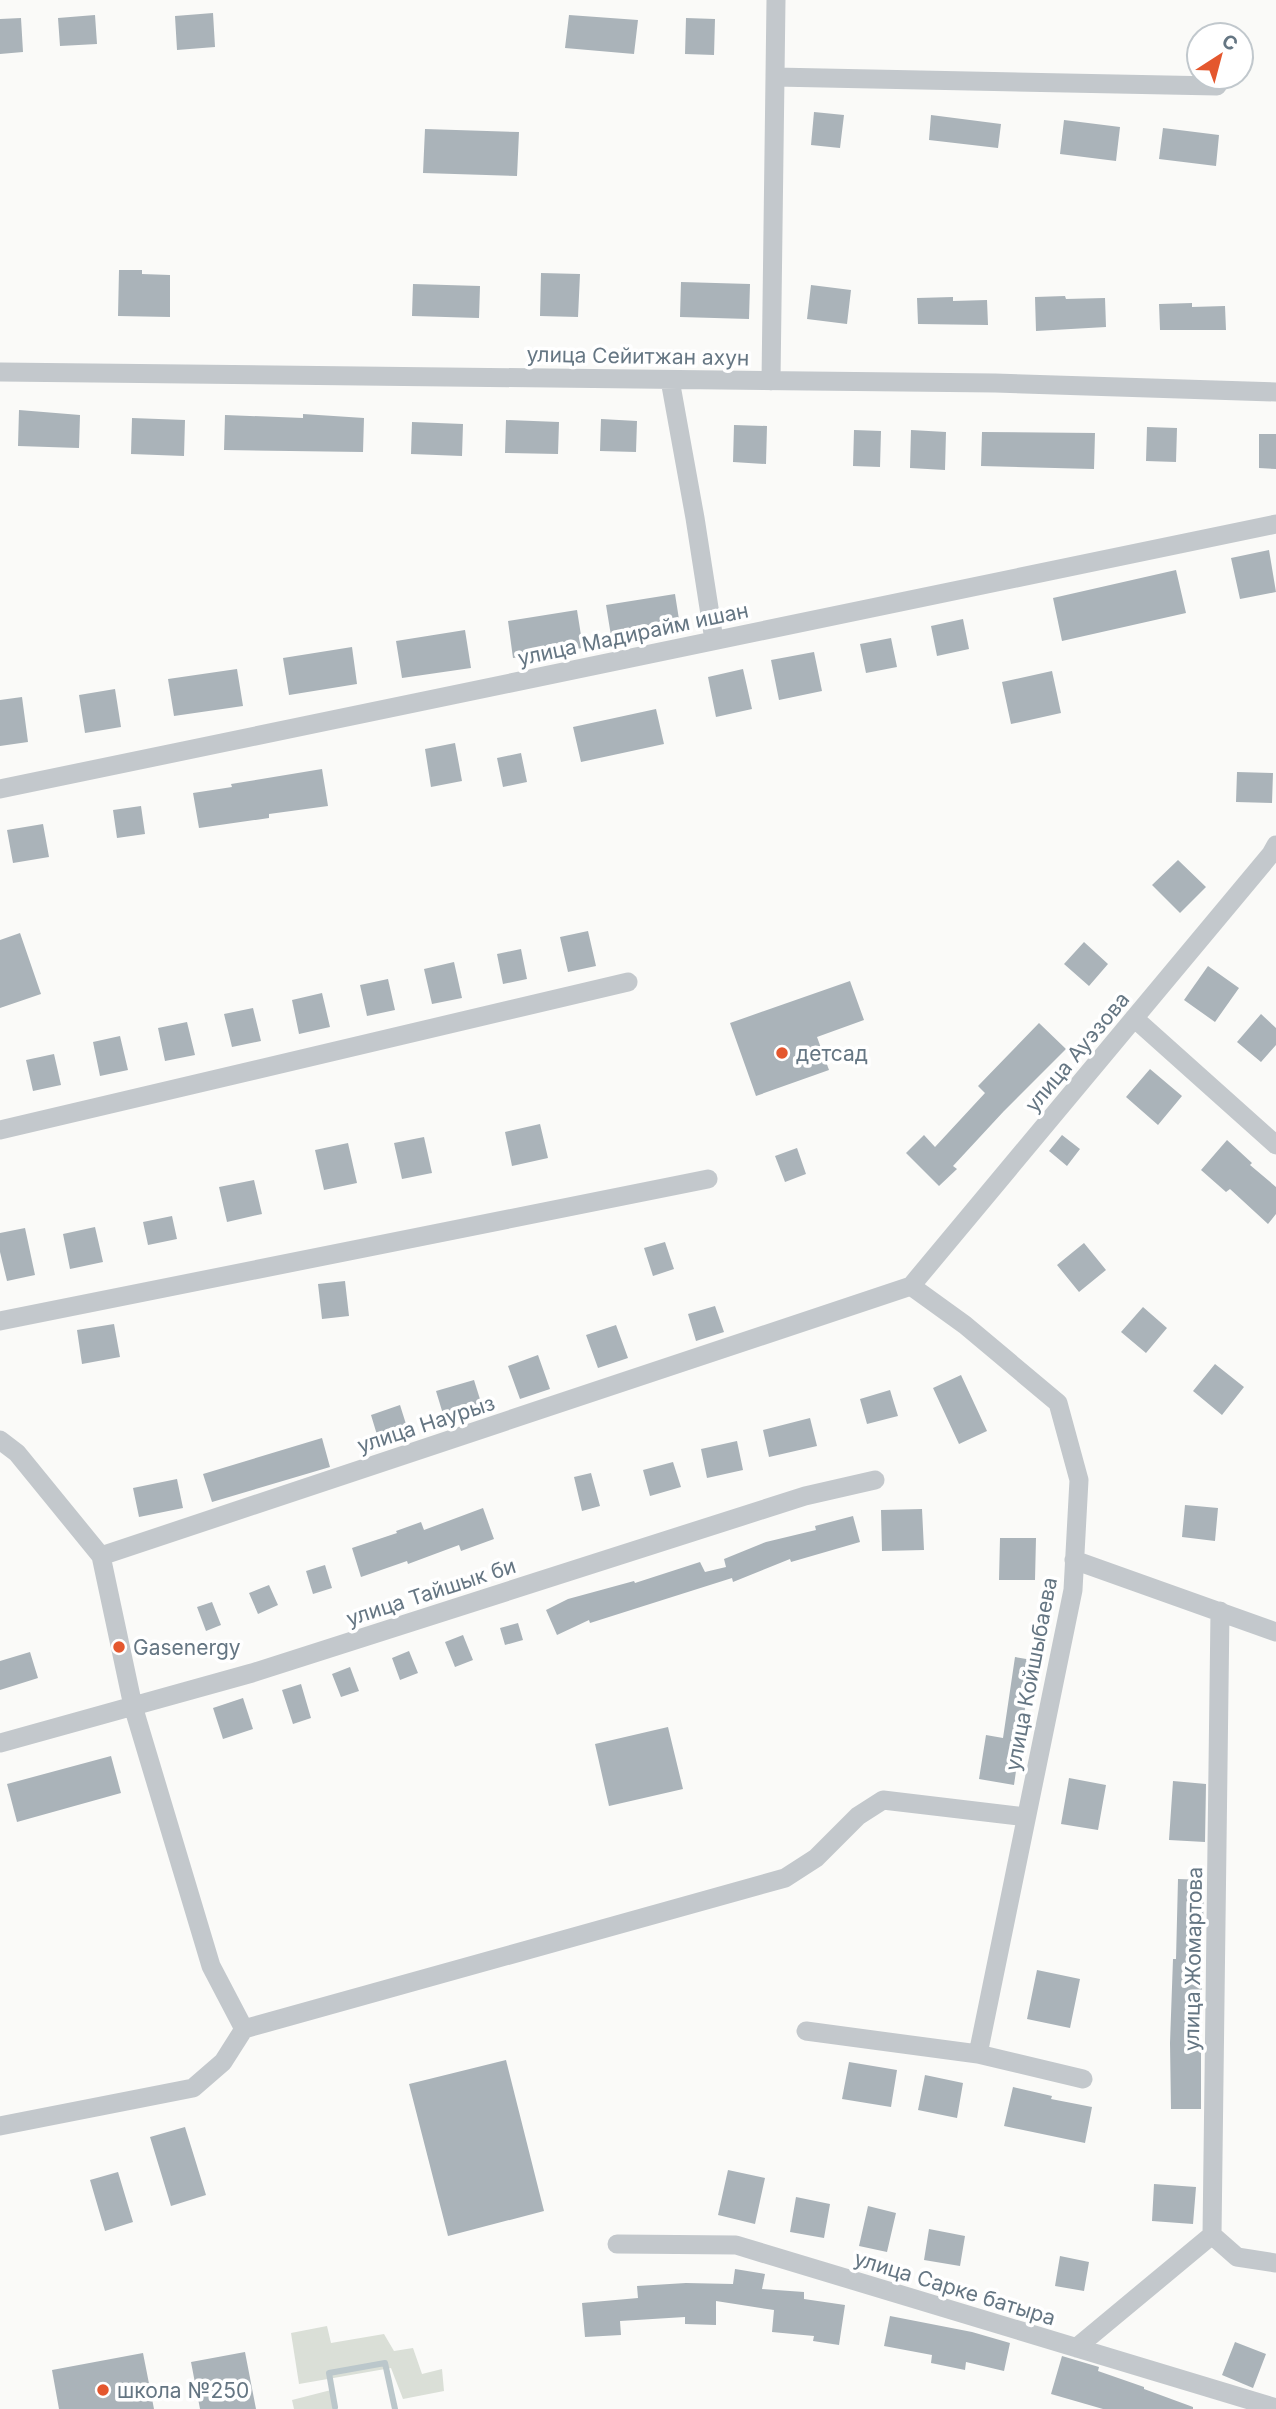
<svg xmlns="http://www.w3.org/2000/svg" width="1276" height="2409" font-family="Inter,sans-serif">
  <style>
    .green { fill: #dadfd7 }
    .lines { fill: none; stroke-linecap: round; stroke-linejoin: round }
    .stream { stroke: #bbc7cb; stroke-width: 6 }
    .building { fill: #aab3b9 }
    .minor { stroke: #c3c8cc; stroke-width: 19 }
    .poi-dot { fill: #e4572e; stroke: #fff; stroke-width: 2.5 }
    .labels { text-anchor: middle; dominant-baseline: central; stroke-width: 7; stroke-linejoin: round; paint-order: stroke }
    .street-label { font-size: 21px; fill: #657683; stroke: #fff }
    .poi-label { font-size: 21px; fill: #657683; stroke: #fff; text-anchor: start }
  </style>
  <rect width="100%" height="100%" fill="#fafaf8"/>
  <path class="green" d="M327 2326 331 2343 384 2334 394 2351 413 2348 422 2374 442 2369 444 2391 403 2399 391 2368 299 2384 291 2333Z
    M331 2390 336 2409H294L292 2400Z"/>
  <g class="lines">
    <path class="stream" d="M335 2407 329 2373 385 2363 395 2409"/>
  </g>
  <path class="building" d="M213 13 215 47 177 50 175 16Z
    M95 15 97 44 60 46 58 18Z
    M569 15 638 20 634 54 565 48Z
    M21 18 23 52 0 54V19Z
    M686 18 715 19 714 55 685 54Z
    M814 112 844 115 840 148 811 145Z
    M931 115 1001 124 998 148 929 140Z
    M1064 120 1120 127 1116 161 1060 154Z
    M1163 128 1219 135 1216 166 1159 159Z
    M425 129 519 132 517 176 423 173Z
    M119 270H142V274L170 275V317L118 316Z
    M541 273 580 274 578 317 540 316Z
    M681 282 750 284 749 319 680 317Z
    M413 284 480 286 479 318 412 316Z
    M811 285 851 290 847 324 807 319Z
    M1065 296 1066 299 1105 298 1106 327 1036 331 1035 297Z
    M953 297V301L987 300 988 325 918 324 917 298Z
    M1192 303V307L1225 306 1226 330H1160L1159 304Z
    M19 410 80 415 79 448 18 446Z
    M303 414 364 418 363 452 224 450 225 415 303 418Z
    M132 418 185 420 184 456 131 454Z
    M601 419 637 421 636 452 600 451Z
    M506 420 559 422 558 454 505 453Z
    M412 422 463 424 462 456 411 454Z
    M734 425 767 426 766 464 733 462Z
    M1147 427 1177 428 1176 462 1146 461Z
    M854 430 881 431 880 467 853 466Z
    M911 430 946 432 945 470 910 468Z
    M982 432 1095 433 1094 469 981 466Z
    M1259 434H1276V469L1259 468Z
    M1269 550 1276 592 1240 599 1231 558Z
    M1176 570 1186 613 1062 641 1053 598Z
    M675 594 681 632 612 642 606 605Z
    M577 610 583 648 513 658 508 621Z
    M963 619 969 649 937 656 931 626Z
    M465 630 471 668 402 678 396 641Z
    M891 638 897 667 866 673 860 644Z
    M352 647 357 684 289 695 283 658Z
    M814 652 822 691 779 700 771 660Z
    M237 669 243 706 174 716 168 679Z
    M743 669 752 709 716 717 708 677Z
    M1052 671 1061 713 1011 724 1002 682Z
    M115 689 121 727 85 733 79 695Z
    M22 697 28 742 0 746V700Z
    M656 709 664 744 581 762 573 727Z
    M455 743 462 781 431 787 425 749Z
    M521 753 527 782 503 787 497 758Z
    M322 769 328 806 269 814V818L199 828 193 793 232 787 231 784Z
    M1237 772 1273 773 1272 803 1236 802Z
    M141 806 145 834 117 838 113 810Z
    M43 824 49 857 13 863 7 830Z
    M1178 860 1206 887 1180 913 1152 885Z
    M588 931 596 966 568 972 560 937Z
    M20 933 41 994 0 1008V940Z
    M1084 942 1108 964 1089 986 1064 964Z
    M521 949 527 979 503 984 497 954Z
    M454 962 462 998 432 1004 424 969Z
    M1208 966 1239 988 1215 1022 1184 1000Z
    M388 979 395 1010 367 1016 360 985Z
    M850 981 864 1020 817 1037 829 1070 756 1096 730 1023Z
    M322 993 330 1027 299 1034 292 1000Z
    M253 1008 261 1041 232 1047 224 1014Z
    M1261 1014 1276 1028V1045L1261 1062 1237 1042Z
    M187 1022 195 1055 165 1061 158 1028Z
    M1039 1023 1066 1049 1004 1111 953 1166 957 1169 939 1186 906 1153 924 1135 935 1147 985 1093 978 1086Z
    M120 1036 128 1070 100 1076 93 1042Z
    M54 1054 61 1085 33 1091 26 1060Z
    M1150 1069 1182 1096 1158 1125 1126 1097Z
    M540 1124 548 1158 512 1166 505 1132Z
    M1062 1135 1080 1149 1067 1166 1049 1151Z
    M424 1137 432 1173 402 1179 394 1143Z
    M1227 1140 1252 1163 1250 1165 1276 1187V1214L1268 1224 1230 1189 1226 1192 1201 1170Z
    M348 1143 357 1183 324 1190 315 1150Z
    M797 1148 806 1174 785 1182 775 1156Z
    M254 1180 262 1214 227 1222 219 1187Z
    M172 1216 177 1239 148 1245 143 1222Z
    M95 1227 103 1262 70 1269 63 1234Z
    M25 1228 35 1275 7 1281 0 1252V1233Z
    M665 1242 674 1269 653 1276 644 1248Z
    M1084 1243 1106 1270 1079 1292 1057 1265Z
    M345 1281 349 1316 322 1319 318 1284Z
    M715 1306 724 1332 696 1341 688 1314Z
    M1143 1307 1167 1328 1146 1353 1121 1332Z
    M114 1324 120 1357 82 1364 77 1330Z
    M616 1325 628 1358 598 1368 586 1335Z
    M538 1355 550 1389 520 1399 508 1366Z
    M1215 1364 1244 1387 1222 1415 1193 1391Z
    M961 1375 987 1431 959 1444 933 1388Z
    M474 1380 484 1412 446 1424 436 1391Z
    M890 1390 898 1416 867 1424 860 1399Z
    M400 1405 411 1440 381 1448 371 1415Z
    M810 1418 817 1446 769 1457 763 1430Z
    M322 1438 330 1467 212 1502 203 1474Z
    M737 1441 743 1470 707 1478 701 1449Z
    M673 1462 681 1487 650 1496 643 1470Z
    M591 1473 600 1506 582 1511 574 1477Z
    M177 1479 183 1508 139 1517 133 1488Z
    M1185 1505 1218 1508 1215 1541 1182 1537Z
    M483 1508 494 1539 461 1551 459 1545 408 1564 407 1561 361 1577 352 1548 397 1533 396 1531 421 1522 424 1530Z
    M922 1509 924 1550 882 1551 881 1510Z
    M853 1516 860 1542 791 1562 790 1559 733 1582 732 1578 590 1623 589 1620 557 1635 546 1610 568 1599 634 1581 635 1583 700 1562 705 1572 726 1567 724 1559 766 1542 816 1530 815 1526Z
    M1000 1538H1036L1035 1580H999Z
    M325 1565 332 1588 313 1594 306 1571Z
    M269 1585 278 1605 258 1614 249 1593Z
    M212 1602 221 1625 206 1631 197 1607Z
    M518 1623 523 1640 505 1645 500 1628Z
    M463 1635 473 1660 455 1667 445 1642Z
    M409 1651 418 1673 400 1680 392 1658Z
    M30 1652 38 1678 0 1690V1661Z
    M1015 1657 1032 1660 1014 1785 979 1779 986 1735 1003 1738Z
    M350 1667 359 1691 341 1697 332 1674Z
    M301 1684 311 1718 293 1724 282 1690Z
    M243 1698 253 1729 223 1739 213 1708Z
    M668 1727 683 1789 609 1806 595 1744Z
    M111 1756 121 1793 17 1822 7 1784Z
    M1069 1778 1106 1785 1098 1830 1061 1824Z
    M1173 1781 1206 1784 1205 1842 1169 1840Z
    M1178 1879 1204 1880 1201 2026V2109H1171L1170 2043 1173 1959H1176Z
    M1037 1970 1080 1979 1070 2028 1027 2019Z
    M506 2060 544 2211 448 2236 409 2084Z
    M849 2062 897 2070 891 2107 842 2099Z
    M925 2075 963 2083 957 2118 918 2110Z
    M1013 2087 1052 2096 1051 2099 1092 2107 1085 2143 1004 2126Z
    M185 2127 206 2195 171 2206 150 2137Z
    M728 2170 765 2178 755 2224 718 2215Z
    M118 2172 133 2222 105 2231 90 2180Z
    M1154 2184 1196 2187 1193 2224 1152 2221Z
    M796 2197 830 2204 824 2238 790 2232Z
    M868 2206 896 2213 887 2252 859 2246Z
    M929 2229 965 2236 960 2266 924 2260Z
    M1060 2256 1089 2262 1084 2291 1055 2286Z
    M735 2269 765 2274 762 2289 804 2292V2299L845 2305 839 2345 813 2341 814 2336 772 2332 774 2310 716 2301V2325L685 2324V2317L620 2321 621 2335 585 2337 582 2303 638 2298 637 2286 686 2283 733 2284Z
    M890 2316 972 2332 1010 2343 1004 2371 966 2362 965 2370 931 2363 932 2355 884 2346Z
    M1235 2342 1266 2354 1253 2388 1222 2375Z
    M245 2352 256 2409H200L191 2362Z
    M143 2353 154 2409H59L52 2370Z
    M1062 2356 1099 2367 1098 2371 1144 2387V2389L1193 2407V2409H1103L1051 2394Z"/>
  <g class="lines">
    <path class="minor" d="M775 77 1217 86
      M0 372 995 383 1276 392
      M670 380 695 518 714 640
      M771 381 776 0
      M0 789 1276 524
      M1134 1018 1276 1145
      M0 1130 628 982
      M911 1286 965 1325 1058 1403 1079 1480 1073 1590 978 2054
      M911 1286 1271 854 1276 845
      M0 1321 708 1179
      M0 1440 17 1453 101 1556 911 1286
      M101 1556 133 1706 211 1966 244 2029 785 1878 816 1858 858 1816 883 1800 1026 1817
      M1074 1560 1276 1632
      M1220 1611 1212 2235 1237 2257 1276 2263
      M0 1743 252 1673 805 1496 875 1480
      M806 2031 978 2054 1083 2079
      M0 2126 193 2088 223 2062 244 2029
      M617 2244 736 2245 1276 2408
      M1076 2348 1212 2235"/>
  </g>
  <g class="poi-dot">
    <circle cx="782" cy="1053" r="7"/>
    <circle cx="119" cy="1647" r="7"/>
    <circle cx="103" cy="2390" r="7"/>
  </g>
  <g class="labels">
    <g class="street-label">
      <text transform="translate(638 356) rotate(1)">улица Сейитжан ахун</text>
      <text transform="translate(633 634) rotate(-12)">улица Мадирайм ишан</text>
      <text transform="translate(1077 1052) rotate(-50)">улица Ауэзова</text>
      <text transform="translate(426 1424) rotate(-18)">улица Наурыз</text>
      <text transform="translate(431 1592) rotate(-18)">улица Тайшык би</text>
      <text transform="translate(1031 1674) rotate(-79)">улица Койшыбаева</text>
      <text transform="translate(1193 1959) rotate(-89)">улица Жомартова</text>
      <text transform="translate(955 2288) rotate(17)">улица Сарке батыра</text>
    </g>
    <g class="poi-label">
      <text x="796" y="1053">детсад</text>
      <text x="133" y="1647">Gasenergy</text>
      <text x="117" y="2390">школа №250</text>
    </g>
  </g>
  <g transform="translate(1220 56) rotate(36)"><circle r="33" fill="#ffffff" stroke="#c1c8cd" stroke-width="2"/>
  <path d="M0-5L12 26L0 18L-12 26Z" fill="#e4572e"/>
  <text y="-10" font-size="19" font-weight="bold" text-anchor="middle" fill="#657683">С</text>
  </g>
</svg>
